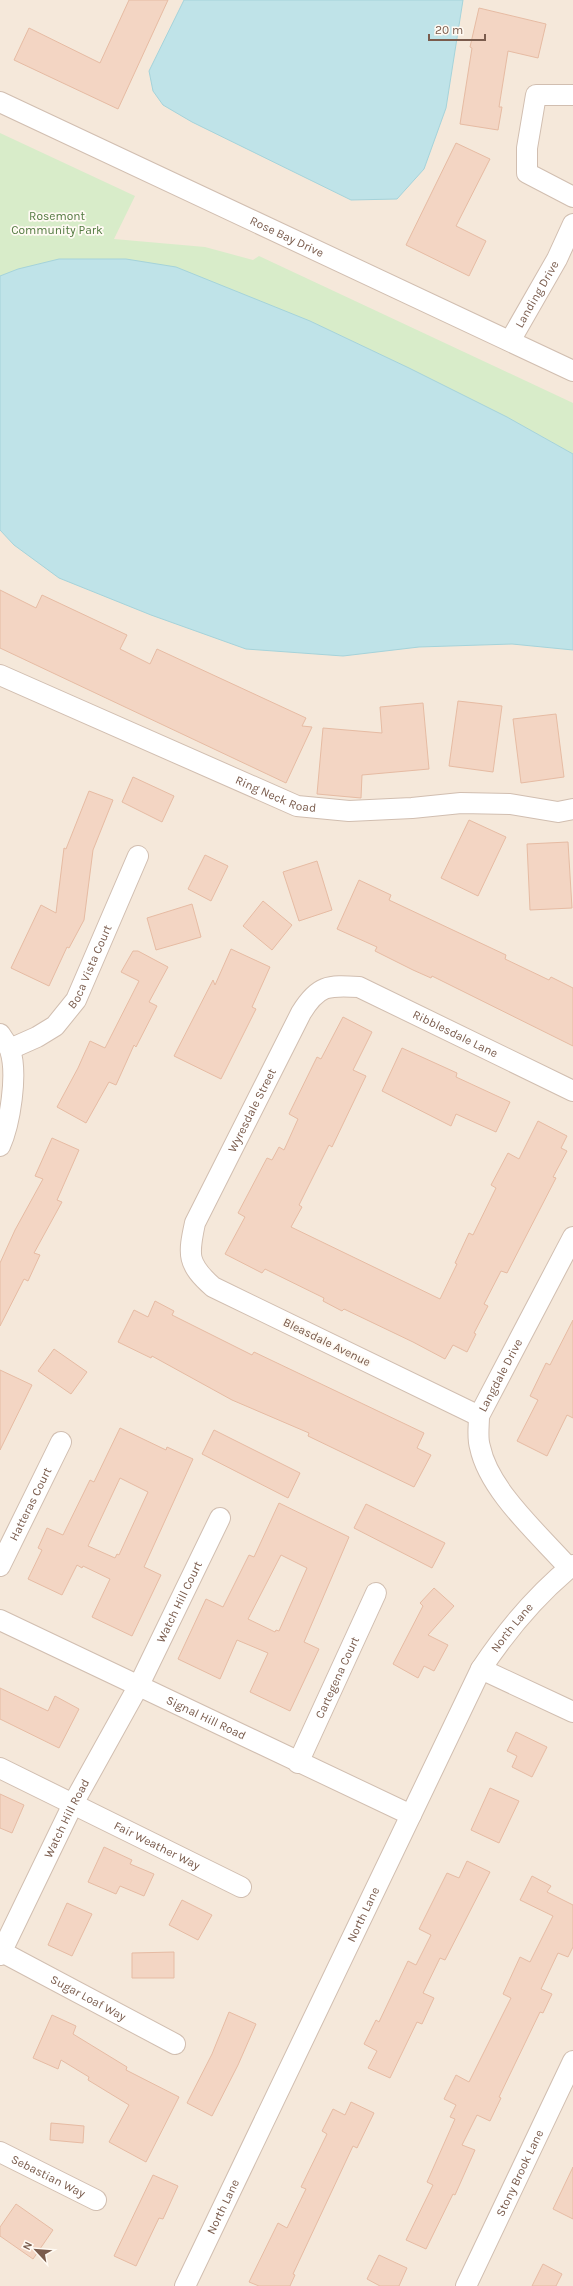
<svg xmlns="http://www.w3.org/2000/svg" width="573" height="2286" font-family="Karla,sans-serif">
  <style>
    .residential { fill: #f5e8da }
    .green { fill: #d8ecc9 }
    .water { fill: #bfe3e8; stroke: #a5d3da }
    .building { fill: #f3d5c3; stroke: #e6bba3; fill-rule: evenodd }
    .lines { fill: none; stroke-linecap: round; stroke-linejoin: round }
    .minor-casing { stroke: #d1beb0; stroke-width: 22 }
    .minor { stroke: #fff; stroke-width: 20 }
    .labels { text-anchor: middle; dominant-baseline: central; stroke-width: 3.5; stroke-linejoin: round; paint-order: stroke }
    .park-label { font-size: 12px; fill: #537a41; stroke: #fffaf3 }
    .street-label { font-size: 12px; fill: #7a5c4d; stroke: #fffaf3 }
  </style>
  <rect width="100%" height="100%" fill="#fdf6ec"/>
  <path class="residential" d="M0 0H573V2286H0Z"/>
  <path class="green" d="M0 133 135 196 114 239 205 247 253 260 259 256 573 403V454L507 417 409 368 310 321 0 476Z"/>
  <path class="water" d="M184 0H463L446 108 424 169 397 199 351 200 192 122 163 105 153 91 149 71Z
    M59 259H126L176 267 310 321 409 368 507 417 573 454V650L512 644 419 647 343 656 246 649 151 615 59 578 14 545 0 530V276L18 269Z"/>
  <path class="building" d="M129 0H168L118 109 14 60 29 28 100 63Z
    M479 8 546 24 538 58 508 51 499 107H502L498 130 460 124 472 48 470 47Z
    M456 143 490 159 456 226 486 241 469 276 406 245Z
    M0 590 36 608 42 595 127 635 120 649 150 664 157 649 306 718 302 726 312 727 286 783 0 648Z
    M458 701 502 706 493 772 449 766Z
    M423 703 429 769 362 775 361 798 317 794 323 728 382 733 380 707Z
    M556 714 564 777 521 783 513 719Z
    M133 777 174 796 162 822 122 802Z
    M89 791 113 800 93 850 84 920 69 948 67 947 49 986 11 968 41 905 56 913 64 848 66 849Z
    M469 820 506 837 478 896 441 878Z
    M568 842 572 908 530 910 527 844Z
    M205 855 228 866 211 901 188 889Z
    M317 861 332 910 299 921 283 872Z
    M359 880 391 895 389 900 506 955 505 959 549 980 551 977 573 988V1046L432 976 431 978 413 970 375 951 377 947 337 929Z
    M263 901 292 925 272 950 243 926Z
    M192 904 201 937 156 950 147 918Z
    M231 949 270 967 252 1007 256 1009 221 1079 174 1056 213 980 215 985Z
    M133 951H138L168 967 149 1002 157 1006 136 1047 134 1045 116 1085 109 1082 86 1123 57 1107 78 1068 90 1041 105 1048 139 981 121 972Z
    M343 1017 372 1032 353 1070 366 1076 332 1147 329 1145 299 1205 302 1207 291 1227 440 1299 457 1264 455 1263 469 1233 473 1235 496 1188 491 1185 508 1153 519 1159 538 1121 567 1136 561 1148 567 1151 553 1177 556 1178 507 1273 501 1271 484 1304 488 1306 474 1333 476 1334 467 1352 453 1345 445 1359 413 1342 344 1309 342 1311 323 1301 324 1298 265 1269 262 1273 225 1254 245 1217 238 1213 267 1158 272 1160 279 1147 284 1150 298 1119 289 1114 317 1057 321 1059Z
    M402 1048 457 1073 456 1077 510 1102 496 1132 456 1114 451 1126 382 1091Z
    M52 1138 79 1150 57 1200 62 1202 34 1253 40 1255 28 1281 24 1279 0 1326V1263L15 1230 43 1179 35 1176Z
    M155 1301 174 1311 172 1315 252 1355 254 1352 424 1433 417 1448 431 1455 414 1487 308 1436 309 1433 232 1400 152 1356 151 1358 118 1342 134 1310 148 1317Z
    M573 1320V1418L567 1415 547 1456 517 1441 538 1400 530 1396 546 1363 550 1365Z
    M54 1349 87 1372 71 1394 38 1371Z
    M0 1370 32 1385 0 1450Z
    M120 1428 166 1450 167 1447 193 1459 144 1567 161 1575 132 1636 92 1617 110 1579 83 1566 82 1568 77 1565 62 1595 28 1579 42 1550 38 1548 47 1528 63 1535 90 1480 94 1482ZM120 1478 148 1492 119 1555 117 1554 115 1558 88 1546Z
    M214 1430 300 1473 288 1498 202 1454Z
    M279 1503 349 1537 304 1642 319 1649 290 1711 250 1692 268 1653 237 1640 220 1679 178 1659 206 1599 223 1607 249 1555 254 1557ZM281 1555 307 1568 279 1631 276 1630 275 1632 248 1619Z
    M366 1504 445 1543 432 1568 354 1528Z
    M434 1588 454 1606 428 1635 448 1645 434 1671 424 1666 418 1678 393 1664 423 1606 420 1603Z
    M0 1688 48 1711 55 1696 79 1709 59 1748 0 1719Z
    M516 1732 547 1747 532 1777 512 1767 517 1756 507 1751Z
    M490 1788 519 1801 499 1843 471 1830Z
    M0 1794 24 1805 12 1833 0 1828Z
    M104 1847 132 1860 130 1864 154 1874 144 1896 120 1886 116 1894 88 1882Z
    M467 1861 490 1872 445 1960 440 1958 423 1993 434 1998 422 2024 417 2022 390 2078 368 2068 377 2051 364 2044 376 2020 379 2022 408 1961 416 1965 431 1935 419 1929 447 1873 459 1878Z
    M532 1876 551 1886 547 1892 573 1905V1947L568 1957 558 1953 541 1989 552 1994 543 2013 540 2012 499 2097 501 2098 490 2121 477 2115 462 2145 475 2150 455 2195 453 2194 426 2249 406 2240 433 2185 427 2182 455 2119 450 2117 456 2105 444 2099 456 2075 469 2082 511 1998 503 1994 520 1957 530 1962 553 1916 520 1900Z
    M182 1900 212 1915 198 1940 169 1925Z
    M67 1903 92 1914 72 1956 48 1945Z
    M174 1952V1978H132V1953Z
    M229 2012 256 2024 238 2065 212 2116 187 2103 212 2054Z
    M52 2015 76 2026 73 2034 127 2067 126 2070 179 2097 146 2162 109 2142 129 2105 88 2080 89 2077 61 2060 58 2069 33 2058Z
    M351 2102 374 2113 357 2148 353 2146 293 2274 295 2275 290 2286H259L249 2282 278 2223 287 2228 306 2189 301 2187 327 2134 322 2131 333 2109 345 2115Z
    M51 2123 84 2126 83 2143 50 2140Z
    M573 2167V2219L553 2209Z
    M153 2175 178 2186 163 2219 159 2218 136 2266 114 2256Z
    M16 2204 53 2230 33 2259 0 2236V2227Z
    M379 2255 407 2268 399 2286H380L367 2279Z
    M543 2264 562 2274 556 2286H532Z"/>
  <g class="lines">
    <g class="minor-casing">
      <g id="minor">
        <path d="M573 95H536L527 148V173L573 197"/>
        <path id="s1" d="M0 102 573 371"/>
        <path id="s2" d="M510 341 557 259 573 224"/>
        <path id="s3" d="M0 675 297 806 349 811 412 808 461 803 510 804 558 812 573 809"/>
        <path d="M0 1034C3 1039 8 1045 10 1050 18 1074 10 1124 0 1146"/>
        <path id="s4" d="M10 1049 37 1037 55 1026 76 1000 138 856"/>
        <path id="s5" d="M479 1416 213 1287C187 1264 188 1255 195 1223L301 1013C318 985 328 985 359 987L573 1091"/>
        <path id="s6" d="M0 1566 61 1442"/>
        <path id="s7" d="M569 1568C540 1535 489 1491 480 1447 477 1438 479 1426 479 1416L573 1237"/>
        <path id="s8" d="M0 1620 411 1815"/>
        <path d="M481 1669 573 1712"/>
        <path id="s9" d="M298 1763 376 1593"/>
        <path id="s10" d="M0 1768 241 1887"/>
        <path id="s11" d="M0 1951 175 2044"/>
        <path id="s12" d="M0 1955 74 1802 139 1685 220 1518"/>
        <path id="s13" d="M0 2152 96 2200"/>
        <path id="s14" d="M185 2286 481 1669C507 1630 536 1595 573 1565"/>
        <path id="s15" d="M466 2286 573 2061"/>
      </g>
    </g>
    <use href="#minor" class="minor"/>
  </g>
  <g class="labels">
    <g class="park-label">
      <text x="57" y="216">Rosemont<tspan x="57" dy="14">Community Park</tspan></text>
    </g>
    <g class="street-label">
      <text stroke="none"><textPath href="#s1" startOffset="317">Rose Bay Drive</textPath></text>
      <text stroke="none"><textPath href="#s2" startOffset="54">Landing Drive</textPath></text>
      <text stroke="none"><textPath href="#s3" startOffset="301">Ring Neck Road</textPath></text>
      <text stroke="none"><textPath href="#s4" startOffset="120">Boca Vista Court</textPath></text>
      <text stroke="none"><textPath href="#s5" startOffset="779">Ribblesdale Lane</textPath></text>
      <text stroke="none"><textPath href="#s5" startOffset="494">Wyresdale Street</textPath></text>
      <text transform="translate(327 1342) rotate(26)">Bleasdale Avenue</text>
      <text stroke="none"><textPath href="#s7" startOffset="229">Langdale Drive</textPath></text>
      <text stroke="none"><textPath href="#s6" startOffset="69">Hatteras Court</textPath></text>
      <text stroke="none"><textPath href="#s12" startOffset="396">Watch Hill Court</textPath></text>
      <text stroke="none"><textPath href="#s14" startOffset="736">North Lane</textPath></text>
      <text stroke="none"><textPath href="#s9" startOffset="94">Cartegena Court</textPath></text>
      <text stroke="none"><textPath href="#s8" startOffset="228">Signal Hill Road</textPath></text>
      <text stroke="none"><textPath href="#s12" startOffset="152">Watch Hill Road</textPath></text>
      <text stroke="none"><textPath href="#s10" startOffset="175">Fair Weather Way</textPath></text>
      <text stroke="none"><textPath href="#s14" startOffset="412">North Lane</textPath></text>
      <text stroke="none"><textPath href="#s11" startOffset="100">Sugar Loaf Way</textPath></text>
      <text stroke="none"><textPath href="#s15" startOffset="125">Stony Brook Lane</textPath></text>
      <text stroke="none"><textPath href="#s13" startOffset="54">Sebastian Way</textPath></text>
      <text stroke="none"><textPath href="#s14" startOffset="88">North Lane</textPath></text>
    </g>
  </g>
  <g transform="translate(36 2250) rotate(296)" stroke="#fffaf3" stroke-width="3" paint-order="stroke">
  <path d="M0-3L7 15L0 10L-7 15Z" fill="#7a5c4d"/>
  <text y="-6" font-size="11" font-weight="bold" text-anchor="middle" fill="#7a5c4d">N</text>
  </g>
  <path d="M429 34v6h56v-6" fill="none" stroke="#7a5c4d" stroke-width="2"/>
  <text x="435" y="34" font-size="12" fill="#7a5c4d" stroke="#fffaf3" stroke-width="3" paint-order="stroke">20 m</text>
</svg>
